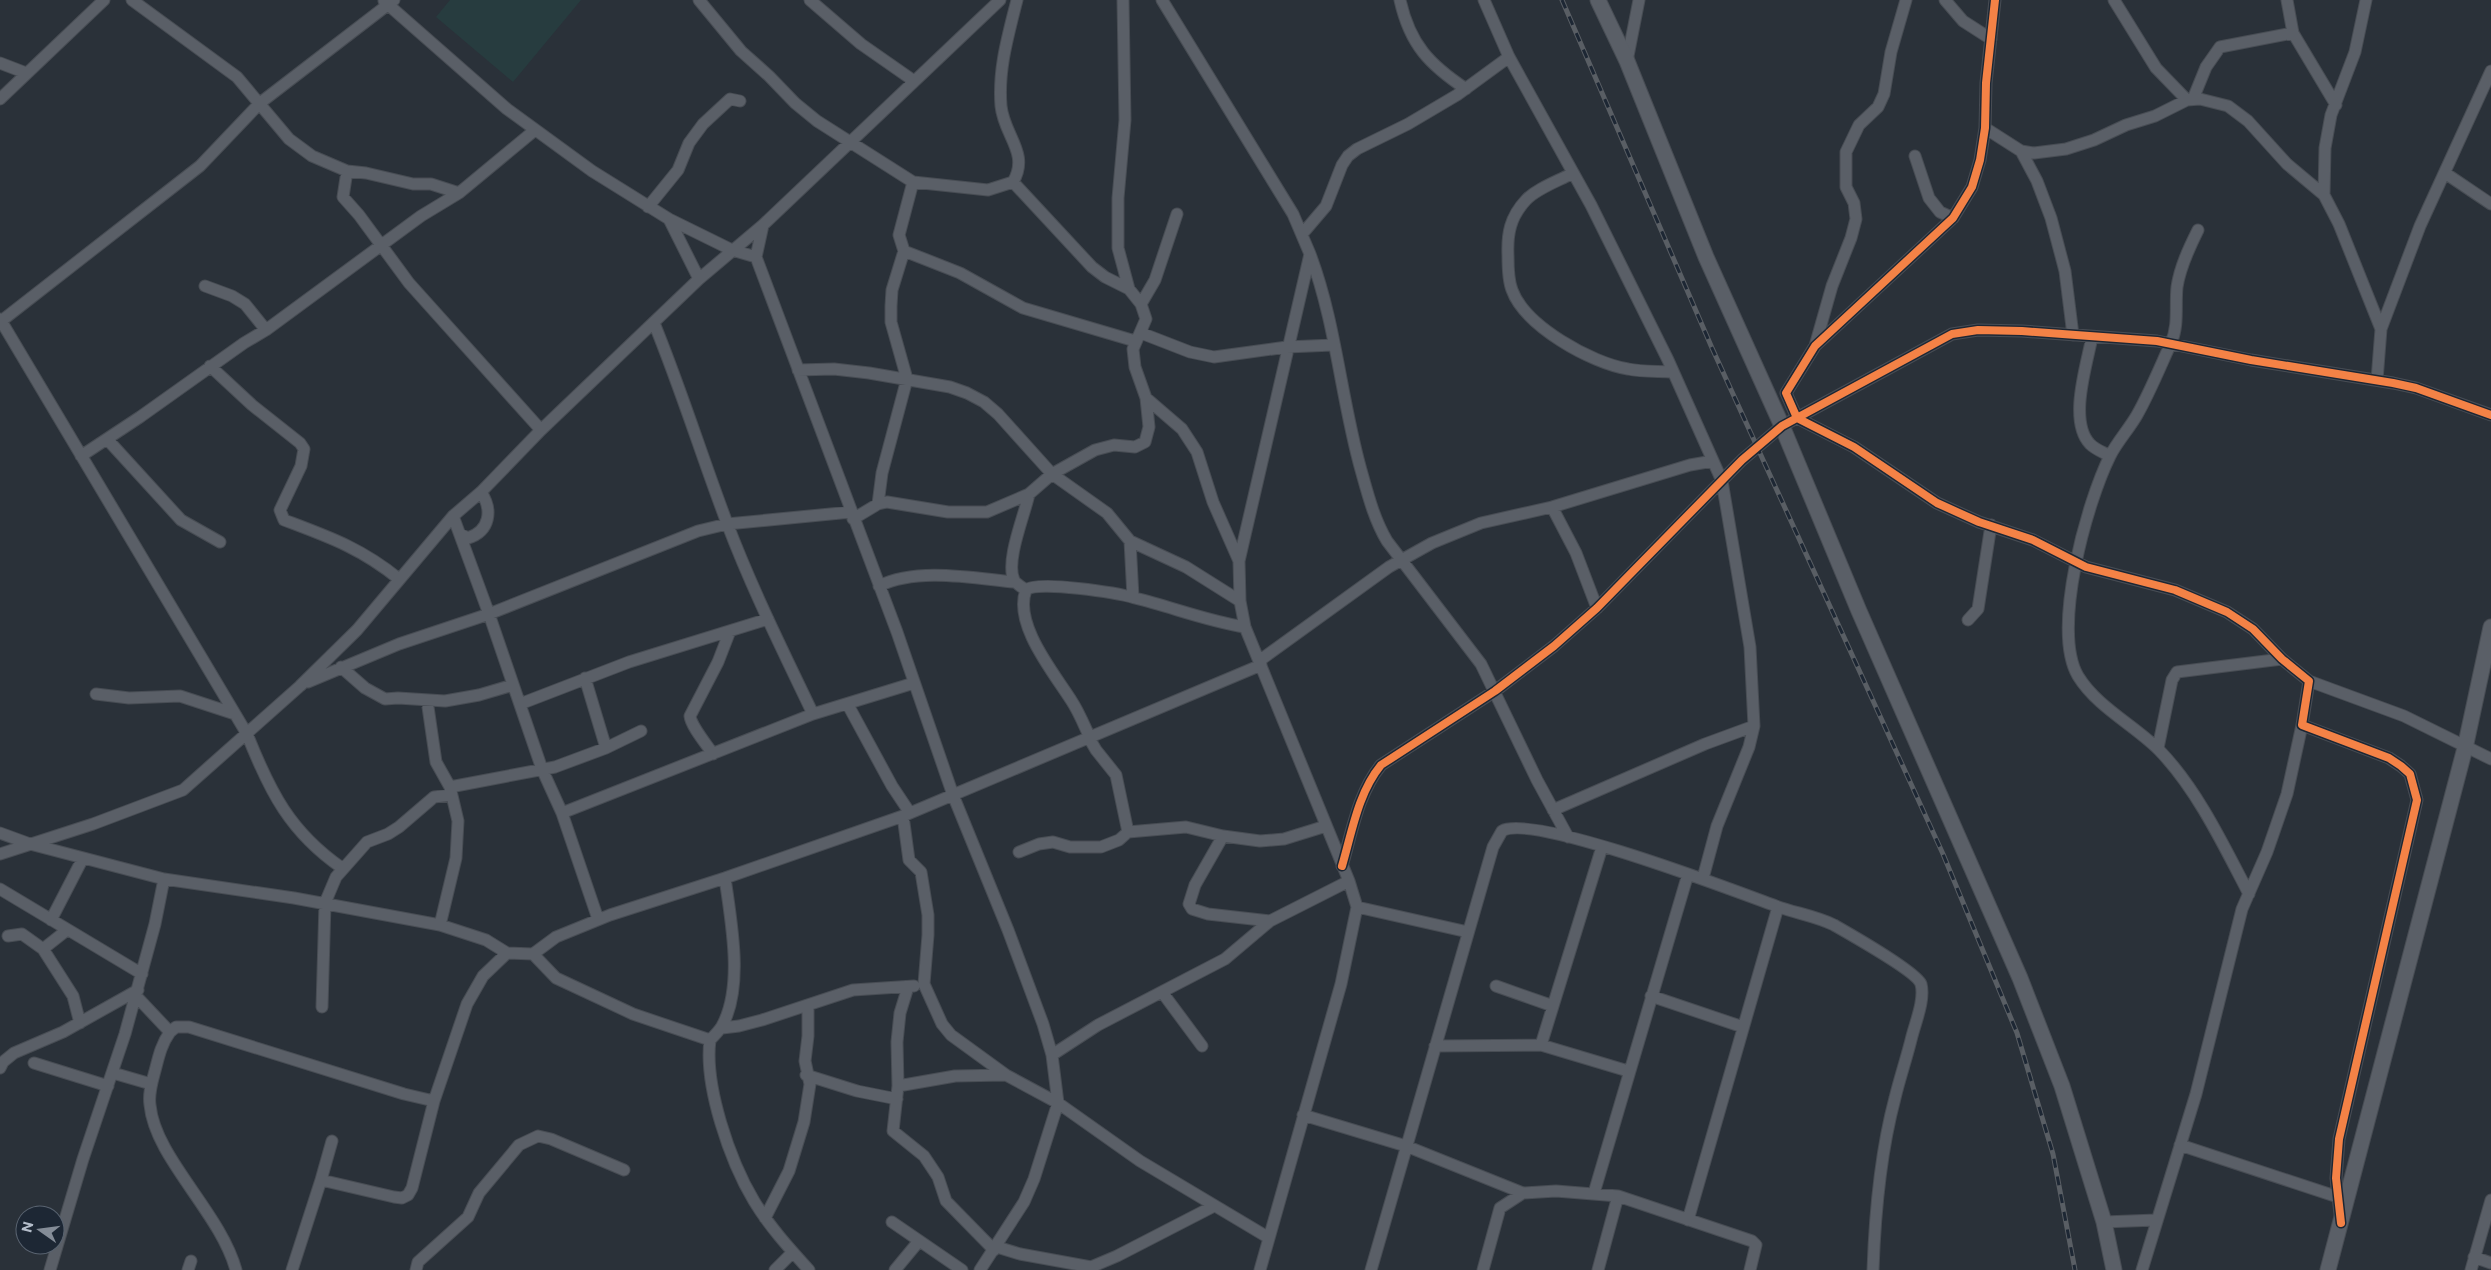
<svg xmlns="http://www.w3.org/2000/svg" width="2491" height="1270" font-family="Commissioner,sans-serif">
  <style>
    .green { fill: #273c3f }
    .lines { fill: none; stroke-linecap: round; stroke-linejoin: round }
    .minor-casing { stroke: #484d54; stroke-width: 13 }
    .tertiary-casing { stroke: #484d54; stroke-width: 17 }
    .minor { stroke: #5a5f67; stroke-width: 11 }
    .tertiary { stroke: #5a5f67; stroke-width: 15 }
    .rail-casing { stroke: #595e64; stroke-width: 5 }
    .rail { stroke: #1d2734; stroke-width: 3; stroke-dasharray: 9; stroke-linecap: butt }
    .cycleway-casing { stroke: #1d2734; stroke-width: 11 }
    .cycleway { stroke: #f48246; stroke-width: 8 }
  </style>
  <rect width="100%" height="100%" fill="#2a3139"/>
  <path class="green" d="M450 0H581L513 82 436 17Z"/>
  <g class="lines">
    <g class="minor-casing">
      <path id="minor" d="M132 0 237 77 289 139 312 156 347 171 366 173 413 184H431L459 193
        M699 0 741 51 769 76 795 103 817 121 913 182 988 190 1013 182C1030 153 1004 136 1001 106 998 69 1008 36 1017 0
        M810 0 861 44 914 81
        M1123 0 1125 120 1118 198V248L1129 289 1141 304 1146 319 1133 349 1135 367 1146 398 1182 429 1197 452 1213 502 1239 561
        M1162 0 1293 214 1310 254 1239 561 1240 601 1245 627 1349 881 1357 907 1341 984 1260 1270
        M1400 0C1410 45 1430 65 1466 89
        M1484 0 1509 57 1591 205 1668 360 1722 481 1750 647 1754 726 1749 747 1717 826 1703 878
        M1945 0 1963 21 1991 39
        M1995 0 1986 83 1985 128 1980 160 1972 187 1953 218 1815 346 1786 393 1797 418 1854 447 1937 503 1979 522 2033 540 2086 567 2175 590 2227 612 2253 629 2282 659 2309 681 2302 725 2389 758 2401 766 2410 774 2417 800 2339 1139 2336 1178 2340 1214
        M2114 0 2156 68 2187 100
        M2287 0 2293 33 2336 105
        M2366 0 2355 52 2331 115 2325 148 2324 195 2339 224 2381 329
        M384 1 507 109 592 171 669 219 732 250 756 257
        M1627 61 1639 0
        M0 63 26 73
        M0 99 104 0
        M2193 99 2206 67 2220 47 2293 33
        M1985 128 2021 151 2037 181 2051 218 2065 271 2073 335
        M2021 151 2034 153 2066 149 2094 140 2126 125 2155 116 2187 100 2200 99 2228 106 2248 121 2287 164 2324 195
        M1915 156 1929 198 1940 212 1953 218
        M347 171 343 197 359 215 409 283 541 430
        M2445 173 2491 204
        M1571 174C1558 181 1536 189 1526 200 1510 217 1507 234 1508 256 1508 267 1508 280 1512 290 1525 326 1591 363 1628 369 1642 372 1658 371 1673 372
        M1013 182 1092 267 1105 277 1129 289
        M648 207 678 170 689 143 703 124 730 99 740 101
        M669 219 699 279
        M763 225 756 257 897 632 953 795 1008 930 1043 1024 1052 1055 1058 1103 1034 1179 1024 1202 980 1270
        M2198 230C2189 248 2180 267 2177 287 2175 306 2179 325 2171 343 2160 367 2150 392 2137 415 2129 429 2117 442 2110 456 2087 502 2051 630 2078 676 2097 707 2134 725 2159 750 2197 789 2224 846 2249 894
        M1303 233 1326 206 1342 165 1348 156 1357 149 1408 124 1457 95 1509 57
        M904 251 960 273 1023 308 1135 341
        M1310 254C1336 323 1341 399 1361 470 1368 495 1374 519 1387 541L1481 664 1537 780 1568 837
        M205 286 232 296 245 304 266 330
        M1141 304 1155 280 1177 214
        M0 319 247 734C270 792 290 832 342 868
        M0 322 200 166 260 103 394 0
        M654 323C681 389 702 457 727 523 752 589 783 651 813 714
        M1141 333 1190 352 1214 357 1287 347 1333 345
        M2092 337C2087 364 2068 421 2090 444 2096 450 2103 452 2110 456
        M1815 346 1832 286 1851 238 1856 219 1854 203 1846 187V152L1859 125 1878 107 1884 94 1891 52 1906 0
        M210 366 252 405 300 443 304 449 301 466 280 510 284 520C329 537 361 548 399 579
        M798 370 834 369 869 373 950 387 967 393 984 402 998 414 1052 474 1107 513 1130 541 1186 567 1240 601
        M2377 380 2381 329 2420 226 2491 71
        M107 439 181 520 220 542
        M81 456 140 417 244 343 266 330 421 216 459 193 535 130
        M1029 494C1025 514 1005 561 1014 580 1016 584 1022 587 1026 590 1013 624 1054 673 1071 700 1079 712 1084 725 1090 738
        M878 504 882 473 907 379 891 322V306L892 290 904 251 899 235 913 182
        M1552 507 1576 553 1597 608
        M453 516 489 614 542 769 562 813 598 919
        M853 519 878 504 887 502 948 512H987L1029 494 1052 474 1095 450 1114 445 1135 447 1145 442 1149 427 1146 398
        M460 534 468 538C490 531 493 510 481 492
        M1130 541 1133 597
        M879 586C917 567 973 578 1014 582
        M1026 590C1037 580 1118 593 1135 598 1172 607 1207 621 1245 627
        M1968 620 1978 609 1991 525
        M1259 661 1389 567 1432 543 1481 523 1552 507 1690 465 1713 461
        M341 667 365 688 385 699 398 698 445 701 479 695 513 685
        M585 678 606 748
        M2309 681 2404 716 2491 759
        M308 682 399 644 489 614 698 531 727 524 851 512
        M96 694 129 698 180 696 235 714
        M427 700 436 762 450 787 458 821 456 858 440 925
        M520 704 629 662 768 619
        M848 705 892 786 910 813
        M1089 738 1096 750 1116 775 1128 832
        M2158 748 2172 680 2177 672 2282 659
        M713 754C707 745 691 726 690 716L718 662 730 631
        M450 787 555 767 606 748 641 731
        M1553 810 1705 744 1754 726
        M562 813 813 714 914 683
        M903 816 909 860 921 872 928 915V935L924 984 942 1024 951 1035 1006 1075 1058 1103 1140 1161 1269 1238
        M0 833 30 844 164 879 294 898 440 925 486 940 507 953 533 954 556 978 633 1014 710 1040C704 1086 730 1161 754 1201 769 1226 789 1248 809 1270
        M1223 836 1195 885 1189 904 1192 909 1208 914 1270 921
        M1019 852 1039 844 1053 842 1070 847H1101L1119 840 1128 832 1186 827 1223 836 1260 841 1284 839 1326 826
        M0 854 93 824 183 790 300 686 357 630 453 516 481 492 541 430 699 279 763 225 1000 0
        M1342 866C1352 832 1358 793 1381 765L1495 691 1554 646 1597 608 1742 460 1782 426 1952 334 1978 330 2022 331 2157 341 2251 360 2393 383 2416 388 2491 415
        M0 889 142 974
        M1357 907 1468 932
        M51 920 83 858
        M8 936 22 934 43 949 73 996 80 1023
        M43 949 67 930
        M533 954 556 937 610 915 725 878 903 816 1261 665
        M1496 986 1553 1006
        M908 987 900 1013 897 1042 898 1086 893 1131 924 1156 938 1177 946 1201 994 1250
        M1162 992 1202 1046
        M136 996 170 1032C162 1043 159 1055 156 1067 153 1079 148 1092 150 1105 155 1158 220 1212 236 1270
        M1651 996 1743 1027
        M322 1007 325 903 336 877 367 842 388 834 399 827 434 797 451 795
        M722 1028 739 1026 762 1020 853 990 914 986
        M170 1032 176 1027H189L404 1094 434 1101
        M710 1040C714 1036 719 1031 722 1026 744 986 731 922 725 878
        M1541 1045 1602 847
        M1435 1046 1541 1045 1628 1071
        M1052 1055 1098 1025 1225 959 1270 921 1349 881
        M34 1063 108 1086
        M0 1068 3 1062 14 1053 63 1032 138 990
        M113 1073 151 1084
        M806 1075 857 1091 897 1099
        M898 1086 955 1076 1006 1075
        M1303 1115 1406 1146 1523 1193 1556 1191 1618 1196 1752 1241 1756 1245 1750 1270
        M2180 1145 2338 1197
        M321 1180 332 1141
        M1594 1193 1688 874
        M765 1218 789 1171 804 1122 810 1084 805 1061 808 1036V1006
        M1688 1220 1778 907
        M892 1222 962 1270
        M2104 1222 2156 1220
        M997 1247 1020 1254 1091 1267 1117 1256 1214 1206
        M2474 1257 2491 1263
        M50 1270 83 1159 125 1034 155 924 164 879
        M188 1270 191 1261
        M292 1270 321 1180 394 1197 402 1198 408 1195 412 1188 434 1101 467 1004 483 976 507 953
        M416 1270 418 1262 468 1217 479 1193 519 1145 538 1136 551 1139 624 1170
        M775 1270 792 1253
        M895 1270 919 1241
        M1371 1270 1493 847 1502 831C1532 813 1735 891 1776 906 1795 913 1816 916 1834 925 1848 933 1917 972 1921 984 1925 999 1916 1021 1912 1036 1907 1057 1900 1077 1895 1098 1880 1154 1875 1212 1873 1270
        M1483 1270 1500 1208 1523 1193
        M1598 1270 1618 1196
        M2142 1270 2196 1094 2242 909 2267 852 2287 794 2302 725
        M2471 1270 2491 1200"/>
    </g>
    <g class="tertiary-casing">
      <path id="tertiary" d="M1598 0 1627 61 1706 257 1782 426 1859 611 2020 978 2062 1086 2104 1222 2114 1270
        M2328 1270 2465 748 2491 627"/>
    </g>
    <use href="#minor" class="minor"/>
    <use href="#tertiary" class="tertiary"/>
    <g class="rail-casing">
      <path id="rail" d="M1562 0 1712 348 1943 854 2017 1033 2053 1154 2075 1270"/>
    </g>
    <use href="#rail" class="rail"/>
    <g class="cycleway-casing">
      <path id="cycleway" d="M1995 0 1986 83 1985 128 1980 160 1972 187 1953 218 1815 346 1786 393 1797 418 1854 447 1937 503 1979 522 2033 540 2086 567 2175 590 2227 612 2253 629 2282 659 2309 681 2302 725 2389 758 2401 766 2410 774 2417 800 2339 1139 2336 1178 2341 1223
        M1342 866C1352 832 1358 793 1381 765L1495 691 1554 646 1597 608 1742 460 1782 426 1952 334 1978 330 2022 331 2157 341 2251 360 2393 383 2416 388 2491 415"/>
    </g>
    <use href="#cycleway" class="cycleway"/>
  </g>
  <g transform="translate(40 1230) rotate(284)"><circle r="24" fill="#1d2734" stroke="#596370"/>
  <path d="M0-4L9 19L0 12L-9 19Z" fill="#848c97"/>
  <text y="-8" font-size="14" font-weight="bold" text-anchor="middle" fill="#b4bdca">N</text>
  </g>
</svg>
